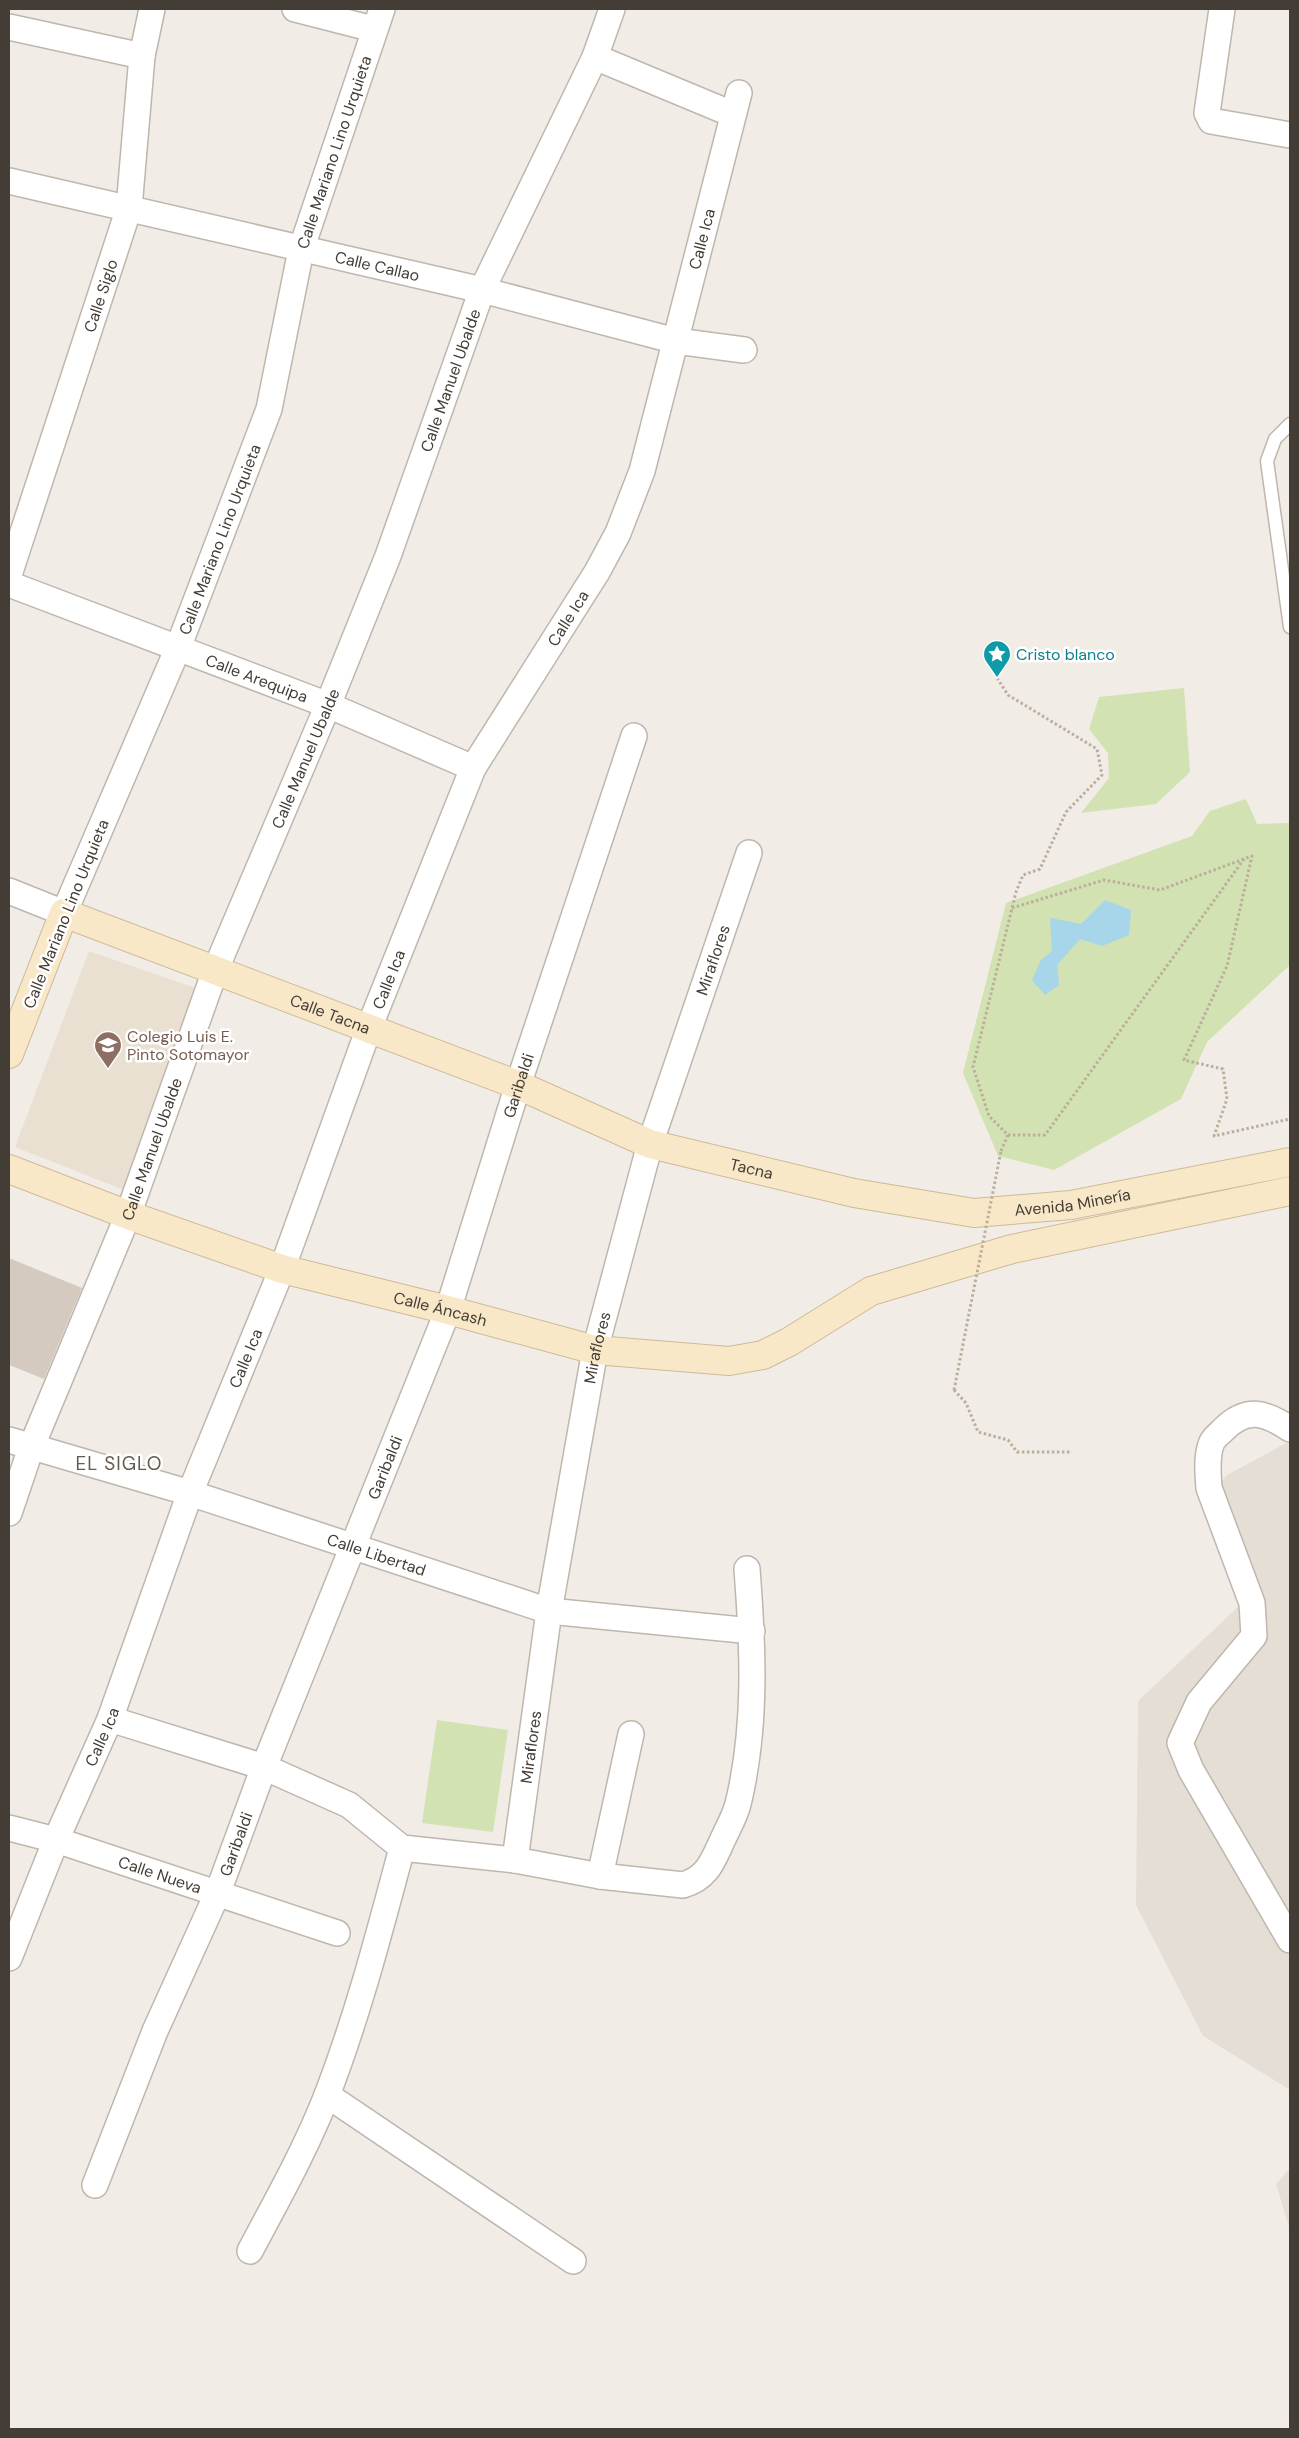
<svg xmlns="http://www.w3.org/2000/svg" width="1299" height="2438" font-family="'DM Sans',sans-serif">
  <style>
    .residential { fill: #e5ded5 }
    .education { fill: #e9e0d1 }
    .green { fill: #d2e2b2 }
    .water { fill: #a7d5e9 }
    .building { fill: #d5cac0 }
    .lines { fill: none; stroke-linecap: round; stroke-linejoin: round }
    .lane-casing { stroke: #bfb6ad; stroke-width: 15 }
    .street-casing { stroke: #bfb6ad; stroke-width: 28 }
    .secondary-casing { stroke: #cdba99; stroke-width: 30 }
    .path { stroke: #bcae9c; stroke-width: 3; stroke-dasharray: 2.5 2.5; stroke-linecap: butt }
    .lane { stroke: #fff; stroke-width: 12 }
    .street { stroke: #fff; stroke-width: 25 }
    .secondary { stroke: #f9e8c8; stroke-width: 28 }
    .path-bridge { stroke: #bcae9c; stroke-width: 3; stroke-dasharray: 2.5 2.5; stroke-linecap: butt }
    .labels { text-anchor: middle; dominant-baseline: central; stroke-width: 5; stroke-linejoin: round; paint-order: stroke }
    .street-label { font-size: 16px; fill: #443d36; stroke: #fff }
    .culture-label { font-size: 16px; fill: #0d838f; stroke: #fff; text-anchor: start }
    .education-label { font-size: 16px; fill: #785e54; stroke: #fff; text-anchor: start }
    .quarter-label { font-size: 19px; letter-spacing: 1px; fill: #655a4e; stroke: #fff }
  </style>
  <rect width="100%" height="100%" fill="#f1ede6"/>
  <path class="residential" d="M1290 1441V2090L1203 2036 1136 1905 1138 1701 1256 1590 1210 1495 1227 1475Z
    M1290 2168V2230L1276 2184Z"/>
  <path class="education" d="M89 951 201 990 124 1190 15 1147Z"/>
  <path class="green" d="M1184 688 1190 772 1156 804 1081 813 1109 778 1108 753 1089 729 1099 697Z
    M1246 799 1257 824 1290 823V965L1207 1042 1181 1099 1054 1170 998 1156 963 1073 1006 903 1192 836 1210 811Z
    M437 1720 508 1730 493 1832 422 1823Z"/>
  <path class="water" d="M1105 900 1131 910 1129 935 1102 946 1080 939 1057 965 1059 985 1045 995 1032 980 1041 960 1052 951 1050 918 1081 924Z"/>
  <path class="building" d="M9 1258 82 1288 44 1379 9 1365Z"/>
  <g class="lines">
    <g class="lane-casing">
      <path id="lane" d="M1290 424 1275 439 1267 461 1290 627"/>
    </g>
    <g class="street-casing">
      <g id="street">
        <path d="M295 9 373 29"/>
        <path d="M1222 9 1207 113 1211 121 1290 135"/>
        <path d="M9 27 142 56"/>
        <path d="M595 57 732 114"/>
        <path id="s1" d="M9 181 482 290 676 341 744 350"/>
        <path id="s2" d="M9 575 129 208 142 56 152 9"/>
        <path id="s3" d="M9 584 328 705 473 768"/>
        <path id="s4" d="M9 891 64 913 178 648 269 409 301 250 382 9"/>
        <path d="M1290 1429C1265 1412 1246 1406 1222 1431 1219 1434 1214 1438 1212 1442 1206 1455 1208 1474 1209 1488L1252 1603 1254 1636 1199 1702 1180 1743 1191 1770 1290 1940"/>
        <path id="s5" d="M9 1440 190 1493 549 1611 752 1631"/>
        <path id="s6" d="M9 1513 31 1448 128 1215 215 971 328 705 388 556 482 290 595 57 612 9"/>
        <path d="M110 1719 264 1767 349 1805 402 1848 515 1860 600 1876 683 1885C708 1878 713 1860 723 1839 728 1828 735 1816 738 1804 757 1726 753 1647 747 1569"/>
        <path id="s7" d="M9 1828 56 1840 337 1933"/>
        <path id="s8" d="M515 1860 549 1611 595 1350 650 1144 749 853"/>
        <path d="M600 1876 631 1734"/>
        <path id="s9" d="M9 1958 56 1840 110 1719 190 1493 282 1269 369 1028 473 768 597 572 618 533 642 471 739 93"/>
        <path d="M327 2095 573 2261"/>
        <path id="s10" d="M95 2185 155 2031 218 1892 264 1767 448 1310 518 1085 634 736"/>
        <path d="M250 2251C277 2200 306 2149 327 2095 358 2015 380 1930 402 1848"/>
      </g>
    </g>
    <g class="secondary-casing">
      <g id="secondary">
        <path id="s11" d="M9 1054 64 913 518 1085 650 1144 854 1193 974 1213 1071 1205 1290 1162"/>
        <path id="s12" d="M9 1169 128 1215 282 1269 448 1310 595 1350 729 1361 763 1355 789 1342 871 1291 1012 1249 1290 1191"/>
      </g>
    </g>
    <path class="path" d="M997 678 1008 695 1097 749 1102 775 1066 812 1040 869 1023 875 1016 892 973 1067 989 1116 1008 1135H1045L1244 859
      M1012 908 1104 880 1160 890 1252 856 1227 966 1184 1060 1223 1069 1227 1099 1214 1136 1290 1119
      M1001 1151 1008 1135
      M954 1390 966 1403 978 1432 1008 1440 1017 1452H1072"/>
    <use href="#lane" class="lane"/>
    <use href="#street" class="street"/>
    <use href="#secondary" class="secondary"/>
    <path class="path-bridge" d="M954 1390 1001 1151"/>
  </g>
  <defs>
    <g id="sight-pin" transform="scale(1.4375)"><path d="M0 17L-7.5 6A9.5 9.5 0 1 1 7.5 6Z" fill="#0f9aa8" stroke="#fff"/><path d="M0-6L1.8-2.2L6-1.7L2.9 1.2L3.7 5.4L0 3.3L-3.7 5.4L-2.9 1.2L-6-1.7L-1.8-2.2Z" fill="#fff"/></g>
    <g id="school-pin" transform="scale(1.4375)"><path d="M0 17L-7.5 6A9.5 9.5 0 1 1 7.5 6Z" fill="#8d6e63" stroke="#fff"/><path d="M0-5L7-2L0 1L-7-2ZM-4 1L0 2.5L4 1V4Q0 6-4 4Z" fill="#fff"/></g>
  </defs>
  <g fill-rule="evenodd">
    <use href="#sight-pin" x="997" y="654"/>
    <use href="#school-pin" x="108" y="1045"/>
  </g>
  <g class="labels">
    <g class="street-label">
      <text stroke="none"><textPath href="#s4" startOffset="869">Calle Mariano Lino Urquieta</textPath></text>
      <text stroke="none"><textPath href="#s9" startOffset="1860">Calle Ica</textPath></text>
      <text stroke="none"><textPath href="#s1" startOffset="378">Calle Callao</textPath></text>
      <text stroke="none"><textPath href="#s2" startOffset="294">Calle Siglo</textPath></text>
      <text stroke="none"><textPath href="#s6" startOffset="1216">Calle Manuel Ubalde</textPath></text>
      <text stroke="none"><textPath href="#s4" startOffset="464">Calle Mariano Lino Urquieta</textPath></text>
      <text stroke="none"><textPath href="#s9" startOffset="1455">Calle Ica</textPath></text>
      <text stroke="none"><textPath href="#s3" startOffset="265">Calle Arequipa</textPath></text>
      <text stroke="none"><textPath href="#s6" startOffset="811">Calle Manuel Ubalde</textPath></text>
      <text transform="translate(66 914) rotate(-68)">Calle Mariano Lino Urquieta</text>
      <text stroke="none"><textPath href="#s8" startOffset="924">Miraflores</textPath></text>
      <text stroke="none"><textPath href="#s9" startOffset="1050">Calle Ica</textPath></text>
      <text stroke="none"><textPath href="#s11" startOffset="436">Calle Tacna</textPath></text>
      <text stroke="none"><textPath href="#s10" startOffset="1179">Garibaldi</textPath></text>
      <text stroke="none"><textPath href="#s6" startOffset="391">Calle Manuel Ubalde</textPath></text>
      <text stroke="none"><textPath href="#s11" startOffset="886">Tacna</textPath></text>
      <text stroke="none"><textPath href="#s11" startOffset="1212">Avenida Minería</textPath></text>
      <text stroke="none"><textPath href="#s12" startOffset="454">Calle Áncash</textPath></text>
      <text stroke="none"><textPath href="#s8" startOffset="519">Miraflores</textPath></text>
      <text stroke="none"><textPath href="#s9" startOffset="645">Calle Ica</textPath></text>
      <text stroke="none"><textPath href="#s10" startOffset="774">Garibaldi</textPath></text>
      <text stroke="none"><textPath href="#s5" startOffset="385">Calle Libertad</textPath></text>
      <text stroke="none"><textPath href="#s9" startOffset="240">Calle Ica</textPath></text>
      <text stroke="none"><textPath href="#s8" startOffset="114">Miraflores</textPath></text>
      <text stroke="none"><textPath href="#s10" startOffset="369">Garibaldi</textPath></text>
      <text stroke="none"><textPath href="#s7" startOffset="158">Calle Nueva</textPath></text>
    </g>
    <g class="culture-label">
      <text x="1016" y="654">Cristo blanco</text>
    </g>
    <g class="education-label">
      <text x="127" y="1036">Colegio Luis E.<tspan x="127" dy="18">Pinto Sotomayor</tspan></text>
    </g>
    <g class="quarter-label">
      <text x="119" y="1463">EL SIGLO</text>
    </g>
  </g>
  <rect width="1299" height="2438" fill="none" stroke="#443d36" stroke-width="20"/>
</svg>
